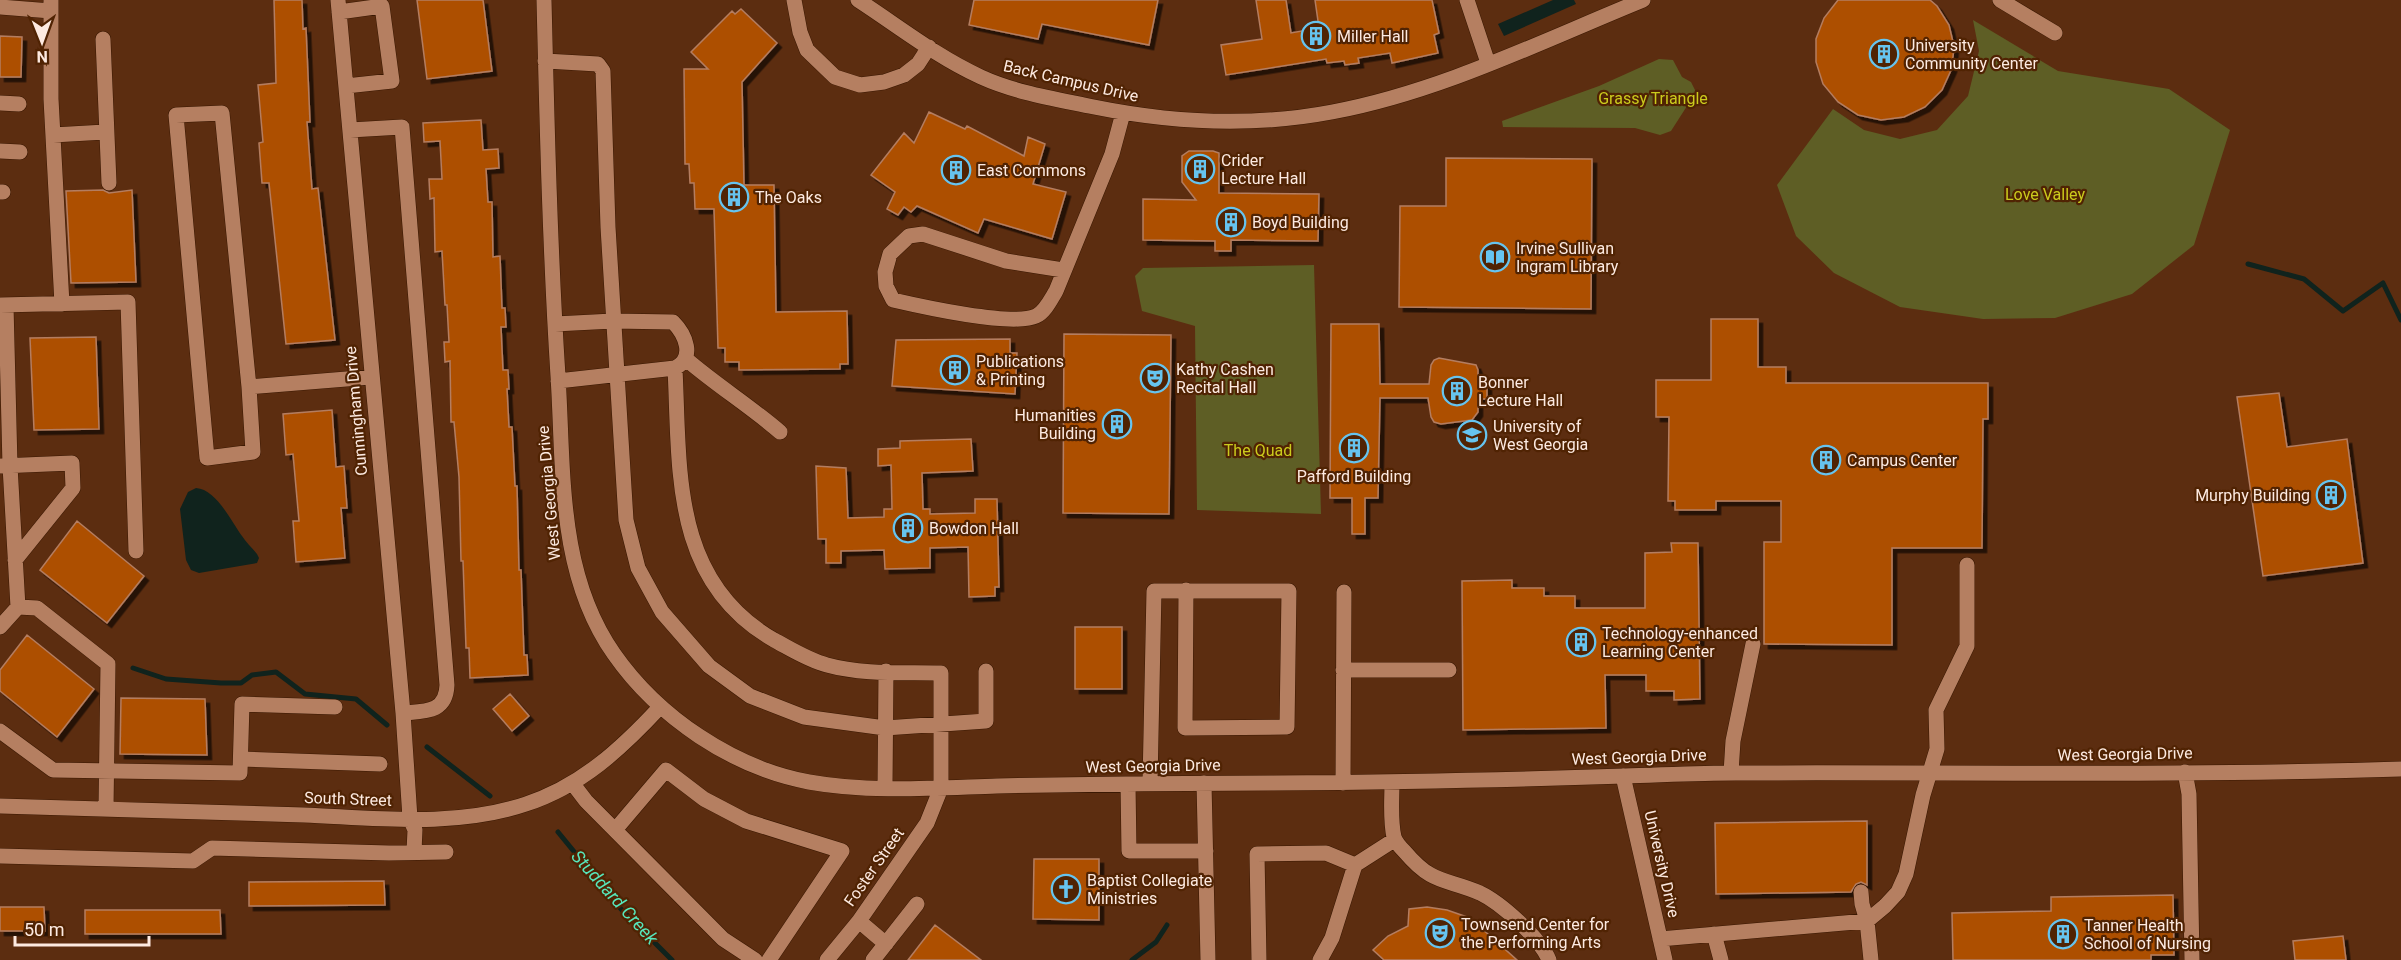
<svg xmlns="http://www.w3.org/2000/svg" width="2401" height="960" font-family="Roboto,sans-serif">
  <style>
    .green { fill: #5e5e25 }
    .water { fill: #10231d }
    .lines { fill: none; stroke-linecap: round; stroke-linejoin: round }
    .stream { stroke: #10231d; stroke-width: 5 }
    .building { fill: #ad5003; stroke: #b47d60; stroke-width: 1.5; filter: url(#shadow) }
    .minor-casing { stroke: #3a1802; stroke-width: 16 }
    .minor { stroke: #b57f61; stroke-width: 15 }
    .labels { text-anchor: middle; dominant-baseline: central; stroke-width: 4.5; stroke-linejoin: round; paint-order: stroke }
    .poi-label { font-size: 16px; fill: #fdeae1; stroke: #502303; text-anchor: start }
    .street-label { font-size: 16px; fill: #fdeae1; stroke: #502303 }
    .park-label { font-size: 16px; fill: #cbcb1d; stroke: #502303 }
    .water-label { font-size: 18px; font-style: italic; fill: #57e6bb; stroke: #502303 }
  </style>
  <defs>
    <filter id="shadow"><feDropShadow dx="4.5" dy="4.5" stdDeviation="0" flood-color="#0009"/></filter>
  </defs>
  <rect width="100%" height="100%" fill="#5c2d10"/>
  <path class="green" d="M1973 20 2058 71 2169 89 2230 130 2194 245 2132 294 2055 318 1983 319 1900 307 1834 273 1796 236 1777 185 1833 109 1864 130 1900 139 1937 130 1968 96 1979 51Z
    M1659 59 1673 60 1682 77 1691 82 1696 92 1671 131 1660 135 1635 128 1503 127 1502 121 1599 86Z
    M1314 265 1321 514 1197 510 1195 326 1142 311 1135 276 1143 268Z"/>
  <path class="water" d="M1553 0H1574L1576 4 1504 36 1498 24Z
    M196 488C216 489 231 521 242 536 246 542 252 548 257 554L259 558 257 563 199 573 191 570 186 560 180 509 188 492Z"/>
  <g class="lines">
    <path class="stream" d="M2248 264 2304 279 2343 311 2383 283 2401 320
      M133 668 166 679 221 683H241L252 675 276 672 305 694 356 699 387 725
      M427 747 490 796
      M558 832 621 909 672 960
      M1132 960 1156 942 1167 925"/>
  </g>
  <path class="building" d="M274 0H302L303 29 306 28 310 122H307L312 189 318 188 335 340 286 344 269 183H262L259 143 263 142 258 85 276 83Z
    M417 0H483L492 71 427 79Z
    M974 0H1158L1149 45 1042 24 1038 39 969 25Z
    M1256 0H1286L1291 33 1319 28 1315 0H1432L1439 33 1434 35 1438 53 1392 63 1390 53 1358 58 1359 63 1345 65 1344 61 1327 63 1326 59 1226 75 1221 45 1262 39Z
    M1838 0H1930L1937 6 1949 25 1954 46 1952 68 1942 90 1925 107 1904 117 1881 120 1858 115 1838 102 1823 84 1816 62V39L1824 18Z
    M741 9 777 43 742 82 744 185H774L776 312 847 311 848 364H840V369L739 370V362H725V348H718L714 209H695L694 183H690L689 164H685L684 69H708L691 52 732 11 735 14Z
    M0 36 22 37 21 77H0Z
    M929 112 965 129 967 126 1024 156 1028 137 1045 144 1033 184 1066 192 1052 239 984 219 978 233 917 206 911 212 904 207 898 215 887 209 895 192 871 175 904 133 914 143Z
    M481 120 483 150 498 149 499 168 486 169 488 202H492L493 257 500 256 502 308H505L506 327H501L503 370H508L509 389H507L509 427H512L515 486H517L519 570H521L524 655H527L528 675 470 678 469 648H466L463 561H461L459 477 454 422H451L450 361 445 362 444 342H449L447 305H445L442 251 435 252 434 198 430 199 429 179H442L440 141 424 142 423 123Z
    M1189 151H1213L1219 153V193L1319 194 1318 241 1231 240V251H1215V241L1143 240V199L1196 200 1182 182V156Z
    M1446 158 1592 159 1591 309 1399 307 1400 206H1446Z
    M103 190 109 193 132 190 136 282 71 283 66 191Z
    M1711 319H1758V367H1786V383H1988V419H1983L1982 548H1892V645L1764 644V542H1781V501H1716V510H1675V501H1668L1669 417H1656V380H1711Z
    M1331 324H1379L1380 384H1429L1431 365 1434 360 1439 358 1476 365 1478 370V384H1487V399H1478V412L1472 420 1441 424 1434 422 1431 417 1428 398H1380L1378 498H1365V534H1352V498H1330Z
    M1064 334 1171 335 1169 514 1063 513Z
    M96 337 99 429 34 430 30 338Z
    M1010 339V353H1017L1015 394 892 386 896 340Z
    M2279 393 2287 447 2347 439 2363 563 2263 576 2237 397Z
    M332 410 336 467 344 466 347 508H341L345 558 296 562 293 521H299L293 454 286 455 283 414Z
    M971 439 973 471 922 473 923 509H930V514L975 513V499H997L999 587H995V596L969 597 968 547 930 548V568L885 569 884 550 841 551V563H826V539H818L816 466 846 468 848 518 884 517V509H892L891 465 878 466V449L900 448V441Z
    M77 521 144 576 107 623 40 570Z
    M1671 543H1698L1700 699 1674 700V691H1646V675H1605L1606 728 1463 730 1462 581 1512 580V588H1544V596H1575V608H1645V553L1672 552Z
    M1075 627H1122V689H1075Z
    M27 635 94 689 57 737 0 691V670Z
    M510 694 529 716 512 731 493 709Z
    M121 698 205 699 207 755 120 754Z
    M1867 821V885L1861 882 1856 884 1851 892 1716 894 1715 823Z
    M1034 859H1099V920L1033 919Z
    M384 881 385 905 249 906V882Z
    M2173 895 2174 955H2151V960H1953L1952 913 2051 911V897Z
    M0 907H44L45 931H0Z
    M1427 907 1447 910 1470 918 1517 960H1384L1373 950 1388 936 1408 926 1409 909Z
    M85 910H220L221 934H85Z
    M935 925 981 960H908Z
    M2343 936 2346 960H2295L2293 941Z"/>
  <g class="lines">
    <g class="minor-casing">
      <path id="minor" d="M51 0V99L62 304
        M338 0 403 713 410 818 415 830 414 851
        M544 0C547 125 550 251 558 376 564 470 557 573 614 654 658 717 733 768 809 782 870 793 935 788 997 786 1089 784 1181 783 1273 783 1390 782 1507 780 1624 776 1661 775 1699 773 1736 773 1958 772 2180 776 2401 769
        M794 0 800 32 807 50 835 77 860 85 884 82 904 75 918 64 929 47
        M858 0C898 26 937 57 981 77 1016 93 1056 99 1094 107 1173 123 1253 127 1332 112 1440 92 1542 41 1643 0
        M1467 0 1488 63
        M2000 0 2055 33
        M0 7 51 11
        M339 12 382 6 392 81 346 86
        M103 39 109 183
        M545 61 598 64 603 71 608 227 626 520 638 568 662 612 709 666 750 696 804 717 885 728 986 721V671
        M0 103 19 104
        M350 130 402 127 447 685C446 713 425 711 403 713
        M53 135 105 132
        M0 151 20 152
        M0 192H3
        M1063 270 1006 261 923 234 909 236 890 254 885 272 886 286 893 300C919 306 1013 327 1036 316 1045 312 1051 299 1056 291L1112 154 1123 113
        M0 305 128 302 136 551
        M555 324 613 321 673 322C685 334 696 358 675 368L558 381
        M686 359C716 385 750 406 780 432
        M675 368C680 471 671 581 774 640 791 649 808 660 827 665 863 675 904 672 941 673V788L927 823 859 921 827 960
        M249 387 222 113 176 115 207 458 253 452 249 387 371 377
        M0 466 72 463 73 488 15 560
        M18 607 37 608 108 664 106 809
        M0 627 18 607 10 466 6 305
        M1343 670H1449
        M0 731 53 770 240 773 242 704 335 707
        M241 759 380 764
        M2185 772 2189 794 2192 960
        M1731 773 1733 741 1753 644
        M1623 776 1665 960
        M1392 782C1392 800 1390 820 1394 837 1396 843 1401 848 1405 852 1433 885 1445 878 1480 893 1501 903 1540 938 1549 960
        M1150 783 1154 591H1289L1287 727 1185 728 1186 590
        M1204 783 1208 960
        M1343 783 1344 592
        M573 784 586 801 723 939 755 960
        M1128 784 1129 851H1206
        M885 788 886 671
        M0 806C101 809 203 812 304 815 376 818 456 828 526 804 581 786 621 749 660 707
        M615 830 666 770 704 799 746 821 842 851 769 960
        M0 856 193 861 212 848 389 853 446 852
        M1861 892 1862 904 1867 921 1871 960
        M859 921 886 944
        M1714 934 1721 960
        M1660 939 1867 921 1885 906 1898 892 1906 874 1923 795 1937 749 1936 710 1967 646V565
        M873 960 917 904
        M1259 960 1257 854 1326 853 1355 865
        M1320 960 1332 938 1355 865 1394 840"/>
    </g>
    <use href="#minor" class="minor"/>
  </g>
  <defs>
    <g id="building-ring" transform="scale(1.5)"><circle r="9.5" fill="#502303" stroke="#66c4ef" stroke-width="1.5"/><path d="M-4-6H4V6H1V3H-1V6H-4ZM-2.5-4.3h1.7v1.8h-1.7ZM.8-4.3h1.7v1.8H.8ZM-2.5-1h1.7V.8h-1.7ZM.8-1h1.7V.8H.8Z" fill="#66c4ef"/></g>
    <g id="library-ring" transform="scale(1.5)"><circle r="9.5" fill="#502303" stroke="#66c4ef" stroke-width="1.5"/><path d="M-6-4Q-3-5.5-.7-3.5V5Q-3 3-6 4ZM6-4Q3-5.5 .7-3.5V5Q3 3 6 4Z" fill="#66c4ef"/></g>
    <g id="theatre-ring" transform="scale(1.5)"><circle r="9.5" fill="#502303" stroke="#66c4ef" stroke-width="1.5"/><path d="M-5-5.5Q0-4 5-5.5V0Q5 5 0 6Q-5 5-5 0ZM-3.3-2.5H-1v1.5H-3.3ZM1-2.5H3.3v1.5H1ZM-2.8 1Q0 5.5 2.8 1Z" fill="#66c4ef"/></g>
    <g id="university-ring" transform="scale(1.5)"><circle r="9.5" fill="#502303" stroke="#66c4ef" stroke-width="1.5"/><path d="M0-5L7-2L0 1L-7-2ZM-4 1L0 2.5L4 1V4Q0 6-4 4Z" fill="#66c4ef"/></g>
    <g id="church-ring" transform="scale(1.5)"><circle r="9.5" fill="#502303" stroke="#66c4ef" stroke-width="1.5"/><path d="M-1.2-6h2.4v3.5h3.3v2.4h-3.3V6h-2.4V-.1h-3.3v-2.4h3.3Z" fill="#66c4ef"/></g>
  </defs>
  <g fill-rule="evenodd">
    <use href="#building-ring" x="1316" y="36"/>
    <use href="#building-ring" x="1884" y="54"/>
    <use href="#building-ring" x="1200" y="169"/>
    <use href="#building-ring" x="956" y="170"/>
    <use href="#building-ring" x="734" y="197"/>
    <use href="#building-ring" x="1231" y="222"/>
    <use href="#library-ring" x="1495" y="257"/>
    <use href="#building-ring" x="955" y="370"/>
    <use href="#theatre-ring" x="1155" y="378"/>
    <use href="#building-ring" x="1457" y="391"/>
    <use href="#building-ring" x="1117" y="424"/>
    <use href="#university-ring" x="1472" y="435"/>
    <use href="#building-ring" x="1354" y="448"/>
    <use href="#building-ring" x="1826" y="460"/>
    <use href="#building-ring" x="2331" y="495"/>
    <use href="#building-ring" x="908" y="528"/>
    <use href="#building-ring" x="1581" y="642"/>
    <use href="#church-ring" x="1066" y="889"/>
    <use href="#theatre-ring" x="1440" y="933"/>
    <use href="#building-ring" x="2063" y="934"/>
  </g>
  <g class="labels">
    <g class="poi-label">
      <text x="1337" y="36">Miller Hall</text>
      <text x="1905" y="45">University<tspan x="1905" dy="18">Community Center</tspan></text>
      <text x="1221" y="160">Crider<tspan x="1221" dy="18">Lecture Hall</tspan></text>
      <text x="977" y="170">East Commons</text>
      <text x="755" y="197">The Oaks</text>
      <text x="1252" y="222">Boyd Building</text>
      <text x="1516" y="248">Irvine Sullivan<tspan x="1516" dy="18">Ingram Library</tspan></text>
      <text x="976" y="361">Publications<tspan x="976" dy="18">&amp; Printing</tspan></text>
      <text x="1176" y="369">Kathy Cashen<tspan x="1176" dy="18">Recital Hall</tspan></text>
      <text x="1478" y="382">Bonner<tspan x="1478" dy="18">Lecture Hall</tspan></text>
      <text x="1096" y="415" text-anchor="end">Humanities<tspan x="1096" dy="18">Building</tspan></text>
      <text x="1493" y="426">University of<tspan x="1493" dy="18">West Georgia</tspan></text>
      <text x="1847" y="460">Campus Center</text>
      <text x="1354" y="476" text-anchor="middle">Pafford Building</text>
      <text x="2310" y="495" text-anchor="end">Murphy Building</text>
      <text x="929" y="528">Bowdon Hall</text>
      <text x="1602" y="633">Technology-enhanced<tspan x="1602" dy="18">Learning Center</tspan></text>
      <text x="1087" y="880">Baptist Collegiate<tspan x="1087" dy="18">Ministries</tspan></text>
      <text x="1461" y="924">Townsend Center for<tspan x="1461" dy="18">the Performing Arts</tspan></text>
      <text x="2084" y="925">Tanner Health<tspan x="2084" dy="18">School of Nursing</tspan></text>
    </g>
    <g class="street-label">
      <text transform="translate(1071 81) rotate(13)">Back Campus Drive</text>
      <text transform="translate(356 411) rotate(-95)">Cunningham Drive</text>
      <text transform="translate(549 493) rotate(-95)">West Georgia Drive</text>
      <text transform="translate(2125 754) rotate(-1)">West Georgia Drive</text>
      <text transform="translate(1639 757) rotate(-2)">West Georgia Drive</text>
      <text transform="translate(1153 766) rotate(-1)">West Georgia Drive</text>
      <text transform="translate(348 799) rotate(2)">South Street</text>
      <text transform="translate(1662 864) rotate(77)">University Drive</text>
      <text transform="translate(874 867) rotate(-55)">Foster Street</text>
    </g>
    <g class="park-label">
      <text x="1653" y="98">Grassy Triangle</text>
      <text x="2045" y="194">Love Valley</text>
      <text x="1258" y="450">The Quad</text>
    </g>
    <g class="water-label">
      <text transform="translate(615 897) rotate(48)">Studdard Creek</text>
    </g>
  </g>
  <g transform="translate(42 42) rotate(179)" stroke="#502303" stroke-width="4.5" paint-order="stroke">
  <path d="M0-4.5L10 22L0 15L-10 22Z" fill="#fdeae1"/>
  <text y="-9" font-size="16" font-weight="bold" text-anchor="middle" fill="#fdeae1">N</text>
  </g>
  <path d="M15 936v9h134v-9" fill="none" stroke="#fdeae1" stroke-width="3"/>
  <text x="24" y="936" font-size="18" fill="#fdeae1" stroke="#502303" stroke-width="4.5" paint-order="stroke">50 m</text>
</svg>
